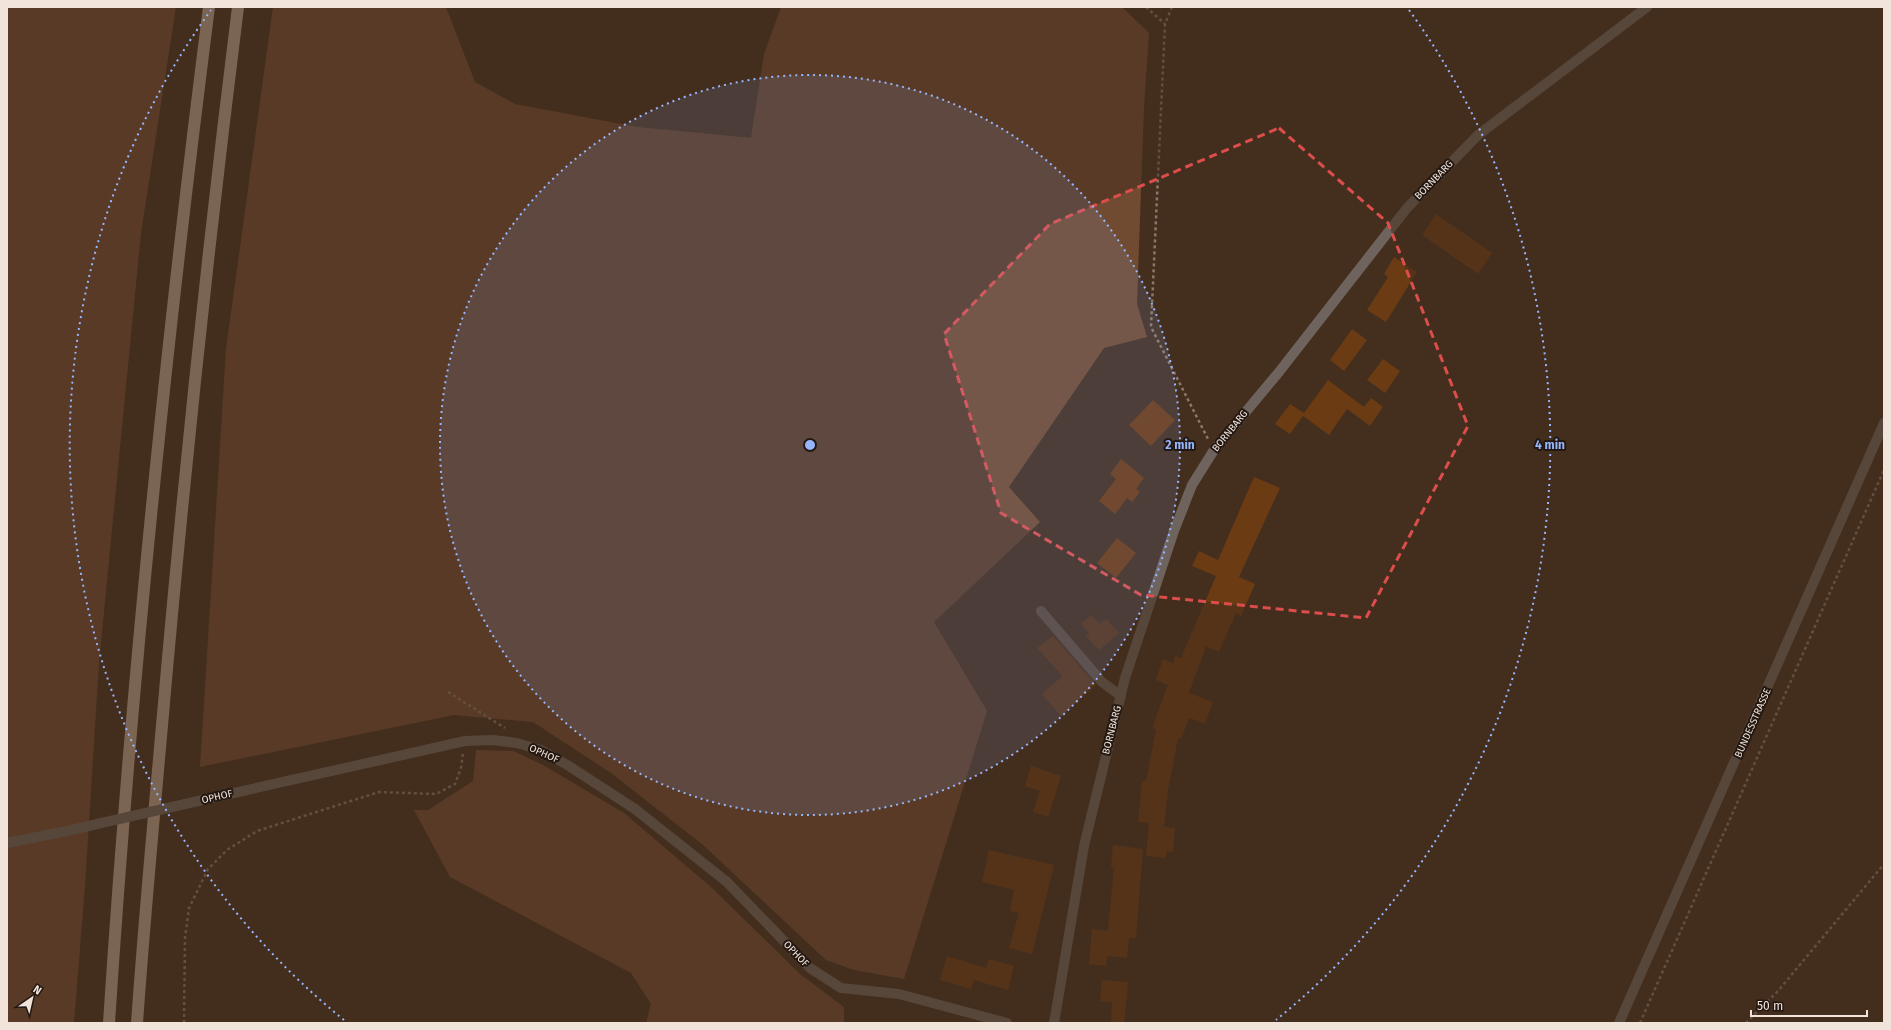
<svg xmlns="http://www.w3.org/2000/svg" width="1891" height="1030" font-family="'Fira Sans',sans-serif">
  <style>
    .green { fill: #714b31 }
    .building { fill: #6b3b14 }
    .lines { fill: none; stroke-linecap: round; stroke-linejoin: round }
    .path { stroke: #8b786a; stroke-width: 2.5; stroke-dasharray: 3 3; stroke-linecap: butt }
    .minor { stroke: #6f645d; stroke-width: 10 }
    .highway { stroke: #c1a694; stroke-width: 12 }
    .minor-bridge { stroke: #6f645d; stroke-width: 10 }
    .marked { fill: none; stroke: #dc4e4c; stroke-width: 3; stroke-dasharray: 8 5; stroke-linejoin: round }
    .ring { fill: none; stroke: #96b6fd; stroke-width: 2; stroke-dasharray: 2 4 }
    .labels { text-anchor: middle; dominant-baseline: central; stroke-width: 4; stroke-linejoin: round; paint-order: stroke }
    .street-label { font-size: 10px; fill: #f2e4da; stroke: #231812 }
    .centre { fill: #96b6fd; stroke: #231812; stroke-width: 2 }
    .ring-label { font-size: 12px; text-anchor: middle; font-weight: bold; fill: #96b6fd; stroke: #231812; stroke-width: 4; stroke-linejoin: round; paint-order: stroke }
  </style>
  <rect width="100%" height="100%" fill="#442e1e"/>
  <path class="green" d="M7 7H176L141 233 99 663 85 886 74 1023H7Z
    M273 7H446L475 82 515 104 637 127 751 138 764 54 781 7H1122L1149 33 1144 106 1137 304 1147 337 1104 348 1009 487 1040 522 934 622 987 711 904 979 854 970 826 960 703 845 611 773 533 722 454 715 200 767 226 349Z
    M476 750 513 751 543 765 624 813 711 887 800 974 844 1007V1023H646L651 1004 631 973 450 877 414 810H428L473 781Z"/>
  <path class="building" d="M1436 214 1492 253 1478 274 1422 235Z
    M1394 257 1417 272 1386 322 1367 310 1388 277 1384 274Z
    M1352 329 1367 340 1344 371 1330 360Z
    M1383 359 1400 371 1385 393 1367 380Z
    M1328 380 1364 407 1371 398 1383 407 1370 426 1347 409 1329 435 1303 416 1290 434 1275 424 1290 404 1304 413Z
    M1153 400 1175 420 1151 446 1129 425Z
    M1121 459 1144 478 1136 489 1140 492 1132 502 1127 498 1115 514 1099 501 1116 479 1110 474Z
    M1254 477 1280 488 1239 577 1255 584 1241 616 1236 613 1219 652 1206 646 1189 693 1213 702 1205 723 1189 718 1181 739 1178 738 1168 790 1164 827 1175 828 1173 852 1167 851 1166 858 1146 856 1149 823 1138 822 1142 781H1146L1156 730 1152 728 1168 685 1156 680 1163 659 1173 663 1175 656 1181 658 1216 576 1192 566 1199 551 1218 560Z
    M1117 538 1136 553 1116 578 1097 563Z
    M1091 615 1099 624 1106 619 1119 633 1099 650 1086 636 1089 633 1081 624Z
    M1053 636 1096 685 1061 716 1042 694 1063 676 1037 648Z
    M1031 766 1061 776 1048 817 1033 812 1040 791 1025 786Z
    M1113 845 1143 849 1136 938H1129L1127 958 1107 956 1106 966 1089 964 1092 929 1108 931 1114 868H1111Z
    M989 850 1054 865 1032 954 1009 948 1019 913 1010 911 1014 890 982 882Z
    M947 956 986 968 989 959 1014 966 1008 990 974 980 971 989 940 980Z
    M1102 980 1128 982 1124 1023H1111L1112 1002 1100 1001Z"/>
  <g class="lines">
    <path class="path" d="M1146 7 1165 24
      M1172 7 1165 24 1151 327 1208 439
      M448 692 505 728
      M184 1023 185 938 189 908 208 869 227 850 257 831 379 792 436 794 455 784 461 768 463 753
      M1640 1023 1884 470
      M1746 1023 1778 991 1884 864"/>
    <path class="minor" d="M1041 611 1102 682 1121 696
      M194 802 465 741 493 740 517 743 541 750 569 766 635 809 727 882 810 968 841 988 899 994 1007 1023
      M7 843 62 832
      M1054 1023 1084 846 1125 678 1174 531 1192 485 1214 450 1279 372 1407 208 1478 135 1647 7
      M1619 1023 1884 423"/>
    <path class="highway" d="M109 1023C131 684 166 344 209 7
      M137 1023C145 909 156 795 166 680 186 456 210 231 238 7"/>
    <path class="minor-bridge" d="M62 832 194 802"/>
  </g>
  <path d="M0 0H1891V1030H0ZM1279 128 1388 223 1468 426 1366 618 1141 595 1001 513 944 334 1050 224Z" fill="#442e1e" fill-opacity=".55" fill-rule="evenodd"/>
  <path class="marked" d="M1279 128 1388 223 1468 426 1366 618 1141 595 1001 513 944 334 1050 224Z"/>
  <circle cx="810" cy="445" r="370" fill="#96b6fd" fill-opacity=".12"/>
  <g class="ring">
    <circle cx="810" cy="445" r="370"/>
    <path d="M344 1020A740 740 0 0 1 211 10M1409 10A740 740 0 0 1 1276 1020"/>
  </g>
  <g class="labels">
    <g class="street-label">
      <text transform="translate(1434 180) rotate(-46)">BORNBARG</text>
      <text transform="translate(1230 431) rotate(-51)">BORNBARG</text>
      <text transform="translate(1753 723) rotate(-66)">BUNDESSTRASSE</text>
      <text transform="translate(1112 730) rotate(-76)">BORNBARG</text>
      <text transform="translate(544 754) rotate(24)">OPHOF</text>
      <text transform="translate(217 797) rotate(-13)">OPHOF</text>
      <text transform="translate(796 954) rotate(46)">OPHOF</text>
    </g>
  </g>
  <circle cx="810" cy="445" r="6" class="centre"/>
  <g class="ring-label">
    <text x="1180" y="449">2 min</text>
    <text x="1550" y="449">4 min</text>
  </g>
  <rect width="1891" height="1030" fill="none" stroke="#f2e4da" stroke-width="16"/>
  <g transform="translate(32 998) rotate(34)" stroke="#231812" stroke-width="3" paint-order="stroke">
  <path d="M0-3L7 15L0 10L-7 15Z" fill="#f2e4da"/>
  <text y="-6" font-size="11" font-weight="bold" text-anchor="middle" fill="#f2e4da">N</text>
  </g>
  <path d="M1751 1010v6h116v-6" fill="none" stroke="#f2e4da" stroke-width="2"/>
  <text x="1757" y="1010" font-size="12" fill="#f2e4da" stroke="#231812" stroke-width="3" paint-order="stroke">50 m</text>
</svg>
